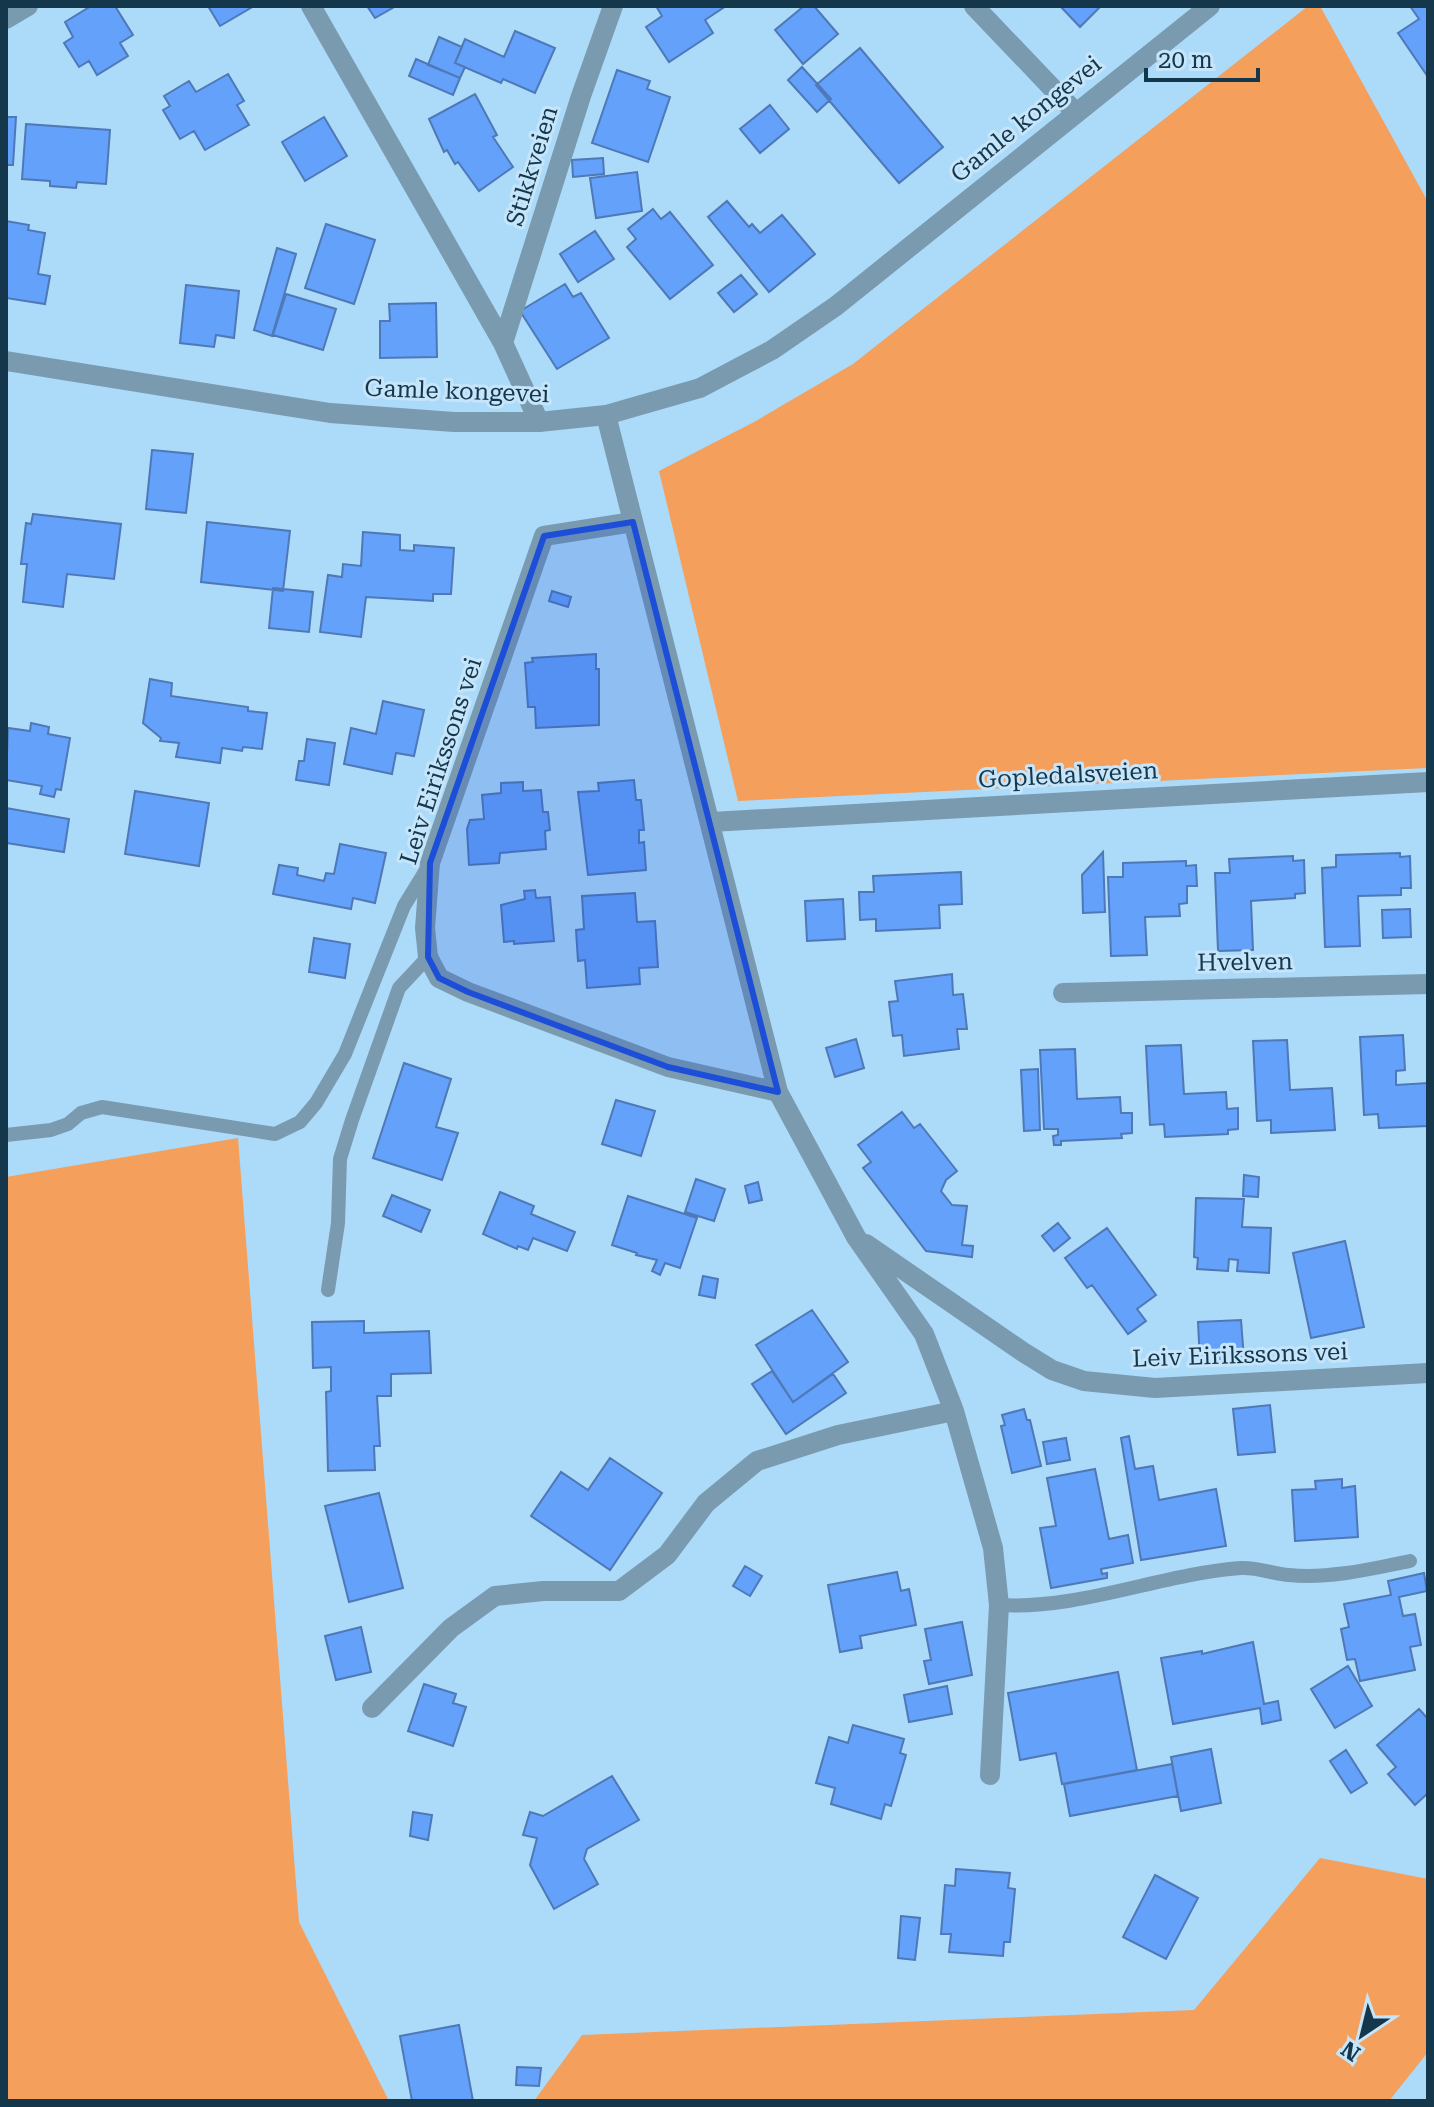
<svg xmlns="http://www.w3.org/2000/svg" width="1434" height="2107" font-family="'Roboto Serif',serif">
  <style>
    .green { fill: #f49f5b }
    .building { fill: #63a1fb; stroke: #4e78b6; stroke-width: 2 }
    .lines { fill: none; stroke-linecap: round; stroke-linejoin: round }
    .service { stroke: #7a9ab0; stroke-width: 14 }
    .minor { stroke: #7a9ab0; stroke-width: 20 }
    .tertiary { stroke: #7a9ab0; stroke-width: 20 }
    .marked { fill: #1d4ed8; fill-opacity: 0.2; stroke: #1d4ed8; stroke-width: 6; stroke-linejoin: round }
    .labels { text-anchor: middle; dominant-baseline: central; stroke-width: 6; stroke-linejoin: round; paint-order: stroke }
    .street-label { font-size: 24px; fill: #14374b; stroke: #c6e5fa }
  </style>
  <rect width="100%" height="100%" fill="#acdaf9"/>
  <path class="green" d="M1308 6H1320L1428 202V768L738 801 659 471 754 422 853 364Z
    M238 1138 299 1922 389 2101H6V1177Z
    M1320 1858 1428 1879V2052L1389 2101H534L582 2035 1194 2010Z"/>
  <path class="building" d="M91 6H115L133 35 120 43 128 56 97 75 89 61 79 67 64 43 73 37 65 22Z
    M208 6H254L220 26Z
    M367 6H396L375 18Z
    M656 6H726L705 20 713 33 669 62 646 27 662 16Z
    M804 6H814L838 34 803 64 775 30Z
    M1060 6H1101L1080 27Z
    M1410 6H1428V77L1398 33 1419 19Z
    M515 31 555 48 535 93 503 79 501 83 455 63 465 39 504 57Z
    M439 37 462 47 455 63 465 67 460 78 428 65Z
    M860 48 943 147 899 183 816 85Z
    M416 59 460 78 453 95 409 76Z
    M802 67 831 99 817 112 788 80Z
    M617 70 650 81 647 89 670 97 648 162 592 143Z
    M228 74 244 101 237 105 249 125 205 150 194 131 180 139 163 110 170 106 164 96 189 81 196 92Z
    M475 94 497 135 493 137 513 167 479 191 458 162 455 164 447 150 444 152 429 119Z
    M770 105 789 129 760 153 740 129Z
    M6 117H16L13 165H6Z
    M324 117 347 156 305 181 282 142Z
    M26 124 110 130 106 184 77 182 76 188 50 186V181L22 179Z
    M603 158 604 174 573 177 572 160Z
    M637 172 642 211 596 218 590 178Z
    M727 201 749 227 752 224 760 233 782 215 815 254 769 292 708 217Z
    M653 209 661 219 670 212 713 265 670 299 627 247 636 239 628 229Z
    M6 221 29 225 28 230 45 233 38 274 50 276 45 304 6 298Z
    M326 224 375 240 354 304 305 288Z
    M595 231 614 259 578 282 560 254Z
    M277 248 296 254 272 336 254 330Z
    M741 275 757 294 734 312 718 293Z
    M565 284 573 297 581 293 609 338 557 369 520 311Z
    M186 285 239 291 234 338 216 335 214 347 180 343Z
    M286 294 336 309 323 350 273 335Z
    M436 303 437 357 380 358V321H390L389 304Z
    M152 450 193 454 186 513 146 509Z
    M33 514 121 524 114 579 67 574 63 607 23 602 27 564H21L26 523 31 524Z
    M207 522 290 531 283 591 201 582Z
    M363 532 400 535V550L414 551V545L454 548 451 594H433V601L366 597 361 637 320 632 328 575 342 577 343 564 361 566Z
    M273 588 313 592 309 632 269 628Z
    M552 591 571 597 568 607 549 601Z
    M596 654V669H599V725L536 728 535 707H528L525 663 533 662 532 658Z
    M150 679 172 683 171 696 248 707V711L267 713 262 749 243 747 242 751 222 748 220 763 176 757 179 743 160 741 161 738 143 723Z
    M383 701 424 710 414 756 396 753 392 774 344 764 351 728 376 734Z
    M31 723 49 727 48 734 70 738 61 790 56 789 54 797 40 794 42 786 6 780 8 728 30 731Z
    M307 739 335 743 329 785 296 780 299 761H304Z
    M634 780 636 800H641L644 830H639V843L644 842 646 870 588 875 578 792 599 791 598 783Z
    M523 782V791L541 790 543 812H548L550 830 545 831 546 849 500 853 499 863 469 865 467 829 470 820 484 819 482 795 501 793V783Z
    M135 791 209 803 199 866 125 854Z
    M6 808 69 819 64 852 6 843Z
    M340 844 386 853 375 903 353 898 351 909 273 894 279 865 298 868 297 875 324 881 326 873 334 874Z
    M1103 852 1105 912 1083 913 1082 875Z
    M1400 853V857L1410 856 1411 888H1401V895L1358 896 1360 946 1325 947 1322 868 1336 867V855Z
    M1293 856V861L1304 860 1305 893 1295 894V898L1251 901 1253 950 1218 951 1215 873H1230L1229 859Z
    M1186 861V866L1196 865 1197 886H1187V903L1179 904 1180 916 1145 917 1147 955 1111 956 1108 877H1123V863Z
    M961 872 962 904 939 905 940 928 876 931V919L860 920 859 892H874L873 876Z
    M535 890 536 898 550 897 554 941 514 944V941L504 942 501 905 525 899 524 891Z
    M635 893 637 922 655 921 658 967 639 968 640 984 587 988 585 960 578 961 576 930 584 929 582 896Z
    M843 899 845 939 807 941 805 901Z
    M1410 909 1411 937 1383 938 1382 910Z
    M314 938 350 944 345 978 309 972Z
    M952 974 953 995 963 994 967 1029H957L959 1049 904 1056 902 1035 893 1036 889 1002 898 1001 895 981Z
    M1403 1035 1405 1070 1396 1071V1085L1428 1083V1126L1379 1128 1378 1114 1364 1115 1360 1037Z
    M856 1039 864 1068 835 1077 826 1048Z
    M1287 1040 1290 1090 1332 1088 1335 1130 1271 1133V1120L1257 1121 1253 1041Z
    M1181 1045 1184 1094 1226 1092 1227 1109 1238 1108V1129L1228 1130V1134L1165 1137 1164 1124 1150 1125 1146 1046Z
    M1075 1049 1077 1099 1120 1097 1121 1113H1132V1133L1121 1134 1122 1138 1061 1141V1145H1054L1053 1136 1058 1135V1129H1044L1040 1050Z
    M404 1063 451 1079 436 1127 458 1133 442 1180 373 1158Z
    M1038 1069 1040 1130 1024 1131 1021 1070Z
    M616 1100 655 1111 641 1156 602 1144Z
    M902 1112 914 1128 920 1124 957 1171 946 1180 941 1191 952 1205 967 1206 962 1245 973 1246 972 1257 926 1251 863 1168 871 1162 858 1145Z
    M1244 1175 1259 1177 1258 1197 1243 1196Z
    M696 1179 725 1189 714 1221 685 1212Z
    M758 1182 762 1200 749 1203 745 1186Z
    M500 1192 534 1206 531 1214 575 1232 567 1251 533 1238 528 1250 518 1246 517 1249 483 1234Z
    M392 1195 430 1210 421 1232 383 1216Z
    M628 1196 697 1218 680 1268 665 1263 660 1275 652 1271 657 1260 636 1255 637 1253 612 1245Z
    M1196 1198 1244 1199 1242 1227 1271 1228 1269 1273 1237 1271 1238 1260 1229 1259 1228 1271 1197 1269 1198 1258 1194 1257Z
    M1058 1223 1070 1238 1054 1251 1042 1236Z
    M1107 1228 1156 1295 1137 1309 1146 1321 1128 1334 1092 1285 1087 1288 1065 1258Z
    M1345 1241 1364 1327 1311 1338 1293 1253Z
    M703 1276 718 1279 715 1298 699 1295Z
    M812 1310 848 1362 793 1402 756 1345Z
    M1241 1320 1244 1359 1200 1362 1198 1322Z
    M364 1321V1333L429 1331 431 1373 391 1374V1396H377L380 1446H374L375 1470 328 1471 326 1392 331 1391V1367L313 1368 312 1322Z
    M772 1371 793 1402 833 1374 846 1393 786 1434 752 1384Z
    M1270 1405 1275 1452 1238 1455 1233 1409Z
    M1024 1409 1027 1420H1030L1041 1466 1012 1473 1001 1426 1005 1425 1002 1415Z
    M1129 1436 1135 1469 1153 1466 1159 1500 1216 1489 1226 1546 1141 1560 1121 1438Z
    M1066 1438 1070 1460 1047 1464 1043 1442Z
    M610 1458 662 1493 610 1570 531 1516 561 1472 588 1490Z
    M1095 1469 1109 1539 1128 1535 1133 1563 1101 1569 1102 1574 1107 1573V1578L1051 1588 1040 1528 1056 1526 1047 1478Z
    M1342 1479V1488L1355 1486 1358 1537 1295 1541 1292 1490 1316 1489 1315 1481Z
    M379 1493 403 1588 349 1602 325 1506Z
    M745 1566 762 1576 750 1596 733 1586Z
    M897 1572 901 1591 909 1589 916 1625 860 1636 862 1648 840 1652 828 1585Z
    M1424 1573 1427 1591 1399 1597 1403 1616 1415 1614 1421 1645 1410 1647 1415 1670 1360 1681 1355 1659 1347 1660 1341 1629 1349 1627 1344 1604 1391 1595 1388 1581Z
    M962 1622 972 1675 929 1684 924 1661 931 1660 925 1629Z
    M361 1627 371 1672 336 1680 325 1636Z
    M1253 1642 1264 1704 1278 1701 1281 1720 1262 1724 1260 1708 1173 1724 1161 1658 1202 1651V1654Z
    M1348 1666 1372 1706 1335 1728 1311 1689Z
    M1118 1672 1137 1770 1062 1784 1056 1753 1020 1760 1008 1693Z
    M424 1684 456 1694 453 1703 466 1707 453 1746 408 1731Z
    M947 1686 952 1714 909 1722 904 1695Z
    M1419 1709 1428 1719V1793L1415 1805 1388 1774 1396 1767 1377 1745Z
    M853 1725 904 1739 900 1753 906 1755 891 1806 885 1804 881 1819 831 1804 835 1788 816 1783 829 1737 848 1743Z
    M1211 1749 1221 1803 1181 1811 1171 1757Z
    M1346 1750 1367 1783 1351 1793 1330 1761Z
    M1172 1764 1178 1796 1070 1816 1064 1784Z
    M612 1776 639 1820 587 1849 584 1859 598 1884 554 1909 530 1865 537 1838 523 1835 530 1812 543 1816Z
    M413 1812 432 1815 428 1840 410 1836Z
    M956 1869 1010 1873 1008 1888 1015 1889 1010 1942H1004L1003 1956 949 1952 951 1934H941L945 1885 955 1886Z
    M1155 1875 1198 1898 1166 1959 1123 1937Z
    M901 1916 920 1918 915 1960 898 1958Z
    M459 2025 473 2101H412L400 2036Z
    M517 2067 541 2068 539 2086 516 2085Z"/>
  <g class="lines">
    <path class="service" d="M6 1135 51 1130 68 1124 81 1113 102 1107 275 1134 300 1122 316 1103 345 1054 404 906 428 867
      M328 1290 338 1223 340 1159 352 1120 399 988 428 957
      M999 1605C1081 1610 1160 1574 1241 1568 1258 1567 1273 1574 1289 1575 1329 1579 1371 1569 1410 1561"/>
    <path class="minor" d="M311 6 503 343 539 422
      M974 6 1076 113
      M6 19 28 6
      M503 343 581 96 613 6
      M606 415 778 1092 856 1237 924 1334 954 1411 993 1548 999 1605 990 1775
      M633 522 544 536 430 863 425 928 428 957 439 978 468 992 668 1067 778 1092
      M711 822 1428 782
      M1063 993 1428 984
      M866 1244 1023 1352 1052 1370 1084 1381 1155 1388 1428 1373
      M372 1708 451 1628 495 1596 543 1591H619L667 1555 706 1503 757 1461 838 1435 954 1411"/>
    <path class="tertiary" d="M6 361 330 413 454 422H539L606 415 700 388 772 350 836 306 1210 6"/>
  </g>
  <path class="marked" d="M633 522 778 1092 668 1067 468 992 439 978 428 957 430 863 544 536Z"/>
  <g class="labels">
    <g class="street-label">
      <text transform="translate(1026 119) rotate(-39)">Gamle kongevei</text>
      <text transform="translate(532 166) rotate(-73)">Stikkveien</text>
      <text transform="translate(457 391) rotate(2)">Gamle kongevei</text>
      <text transform="translate(441 761) rotate(-72)">Leiv Eirikssons vei</text>
      <text transform="translate(1068 775) rotate(-3)">Gopledalsveien</text>
      <text transform="translate(1245 962) rotate(-1)">Hvelven</text>
      <text transform="translate(1240 1355) rotate(-2)">Leiv Eirikssons vei</text>
    </g>
  </g>
  <rect width="1434" height="2107" fill="none" stroke="#14374b" stroke-width="16"/>
  <g transform="translate(1362 2035) rotate(215)" stroke="#c6e5fa" stroke-width="6" paint-order="stroke">
  <path d="M0-6L14 30L0 20L-14 30Z" fill="#14374b"/>
  <text y="-12" font-size="22" font-weight="bold" text-anchor="middle" fill="#14374b">N</text>
  </g>
  <path d="M1146 68v12h112v-12" fill="none" stroke="#14374b" stroke-width="4"/>
  <text x="1158" y="68" font-size="24" fill="#14374b" stroke="#c6e5fa" stroke-width="6" paint-order="stroke">20 m</text>
</svg>
